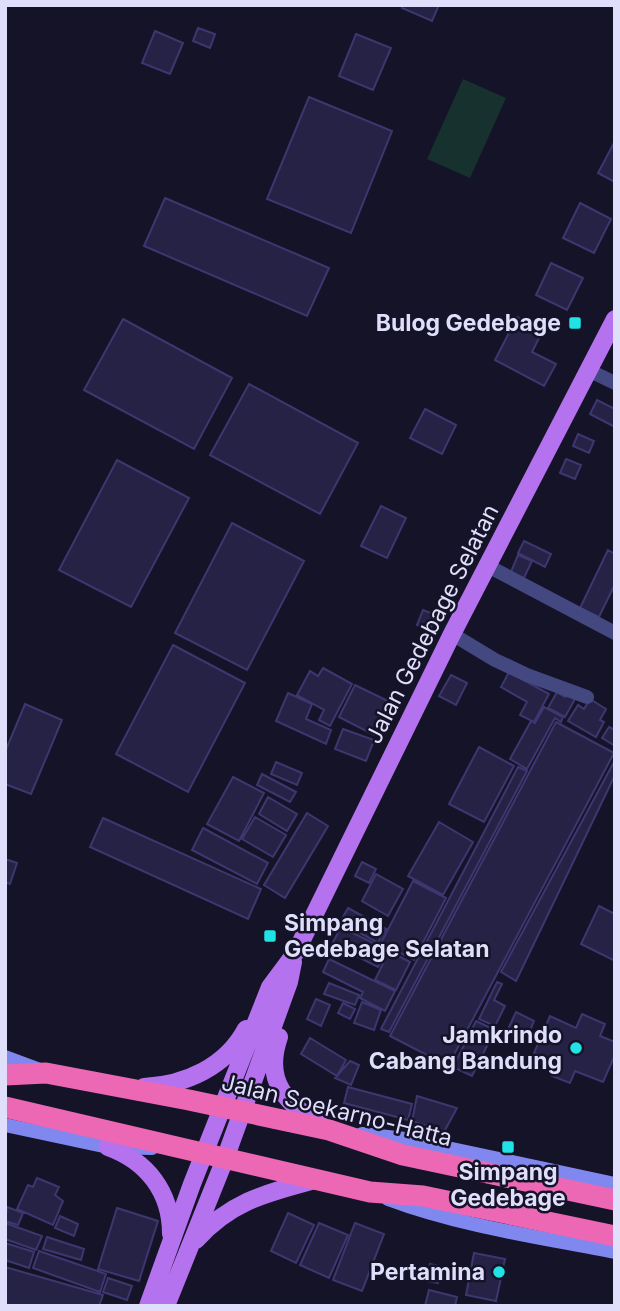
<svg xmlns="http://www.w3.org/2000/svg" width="620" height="1311" font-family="Inter,sans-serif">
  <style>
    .green { fill: #17312e }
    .building { fill: #262246; stroke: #3d376f; stroke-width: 2 }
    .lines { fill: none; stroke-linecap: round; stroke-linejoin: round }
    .street { stroke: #444881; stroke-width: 14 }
    .secondary { stroke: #8088f0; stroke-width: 14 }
    .primary { stroke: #b472ee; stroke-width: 18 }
    .highway { stroke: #ec67b4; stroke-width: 21 }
    .poi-dot { fill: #21e2e4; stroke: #151328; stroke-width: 2.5 }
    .labels { text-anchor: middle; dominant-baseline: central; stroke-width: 5; stroke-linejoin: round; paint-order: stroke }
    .poi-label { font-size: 23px; font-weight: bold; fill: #dfdefb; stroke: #151328; text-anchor: end }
    .street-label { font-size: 23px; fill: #dfdefb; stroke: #151328 }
  </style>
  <rect width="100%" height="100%" fill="#151328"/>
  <path class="green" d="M463 79 506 98 470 178 427 159Z"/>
  <path class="building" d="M403 5H439L432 21 402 8Z
    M198 28 215 34 210 48 193 41Z
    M155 31 183 43 170 74 142 63Z
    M356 34 391 48 373 90 339 76Z
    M309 97 392 131 351 233 267 199Z
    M615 141V182L598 173Z
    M165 198 329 268 307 316 144 246Z
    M580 203 611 219 594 253 563 238Z
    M551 263 583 278 567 310 536 295Z
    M517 317 543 330 532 352 556 364 544 386 495 360Z
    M123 319 232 378 194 449 84 390Z
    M249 384 358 443 320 514 210 455Z
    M597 400 615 409V427L590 414Z
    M425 409 456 425 442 454 410 438Z
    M578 434 594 441 589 453 573 446Z
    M566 459 581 465 575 479 560 473Z
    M117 460 189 498 131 607 59 570Z
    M381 506 406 518 387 558 361 546Z
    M232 523 304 561 247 670 175 633Z
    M524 541 551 554 545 567 518 553Z
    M608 550 615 554V584L599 617 580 608Z
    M518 555 532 561 523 580 510 574Z
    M423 610 436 615 430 630 417 625Z
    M173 645 245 683 188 792 116 754Z
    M323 668 352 684 330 726 319 720 324 710 297 695 310 671 318 676Z
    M509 672 549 694 534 722 520 715 527 702 501 687Z
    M451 675 467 683 456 705 439 696Z
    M355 685 390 702 374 735 339 717Z
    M557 692 565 697 568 692 576 697 565 717 548 708Z
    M288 693 312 704 306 719 331 730 326 744 276 721Z
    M590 699 606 709 600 720 604 722 596 737 568 721 578 705 584 709Z
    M25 704 62 720 31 794 5 784V752Z
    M544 707 563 717 561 722 555 718 527 769 510 759 531 721 535 723Z
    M556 722 614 753 448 1066 390 1036Z
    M609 727 615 730V746L602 738Z
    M343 729 374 740 366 761 335 749Z
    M479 747 514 766 484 822 449 804Z
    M615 760V775L516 981 501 972Z
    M276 762 302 773 297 785 271 774Z
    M518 767 527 771 389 1032 381 1029Z
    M262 774 296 792 290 802 257 785Z
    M233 777 264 793 239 841 207 824Z
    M268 797 297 814 287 831 259 814Z
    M307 813 328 826 285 898 264 885Z
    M255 817 286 835 273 857 242 839Z
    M103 818 261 889 248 919 90 847Z
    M439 822 473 842 443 895 408 876Z
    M203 828 268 863 257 884 192 850Z
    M5 859 17 863 10 884 5 882Z
    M362 862 376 869 369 883 355 876Z
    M376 874 403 889 388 916 362 901Z
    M413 881 446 898 414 960 381 943Z
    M599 906 615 914V961L581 944Z
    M348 908 386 929 378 943 340 922Z
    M341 927 387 950 378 967 332 944Z
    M389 951 410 962 396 990 375 980Z
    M329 959 395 991 385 1011 360 998 363 992 323 972Z
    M497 982 502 984 494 1000 505 1006 495 1026 479 1019Z
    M329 983 359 995 355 1005 324 994Z
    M316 999 330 1005 321 1026 307 1019Z
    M362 1002 381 1010 374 1030 354 1023Z
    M343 1003 355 1009 350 1019 338 1013Z
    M516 1012 534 1021 527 1038 508 1029Z
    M582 1014 605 1024 600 1036 615 1042V1055L603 1082 575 1071 570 1083 552 1076 558 1063 534 1053 550 1016 576 1028Z
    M476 1021 495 1030 472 1076 453 1067Z
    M310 1038 346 1060 337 1076 301 1054Z
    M350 1061 359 1065 351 1085 335 1078Z
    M348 1087 412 1104 408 1120 344 1103Z
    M417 1096 457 1108 444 1132 412 1121Z
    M37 1178 59 1187 55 1195 63 1201 53 1225 17 1209 28 1185 33 1187Z
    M7 1207 23 1213 18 1225 5 1221Z
    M117 1208 158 1221 139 1281 98 1269Z
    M288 1213 314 1225 296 1263 271 1251Z
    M60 1216 78 1224 74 1236 55 1228Z
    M5 1223 42 1236 36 1250 5 1239Z
    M319 1223 348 1235 329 1278 300 1265Z
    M355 1223 384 1234 362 1291 333 1280Z
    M47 1237 84 1249 81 1260 43 1249Z
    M5 1243 34 1252 29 1268 5 1260Z
    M39 1251 106 1274 100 1292 33 1268Z
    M474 1253 505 1259 496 1301 466 1295Z
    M430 1264 442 1267 438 1283 426 1281Z
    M5 1267 103 1295 99 1306H5Z
    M108 1278 132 1286 127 1300 103 1292Z
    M429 1290 457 1297 455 1306H425Z"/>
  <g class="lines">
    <path class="street" d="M588 370 615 383
      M488 566 615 633
      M452 634 495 660 527 675 587 697"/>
    <path class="secondary" d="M5 1057 40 1070
      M5 1125 108 1147 152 1148
      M362 1134 405 1139 615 1184
      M388 1199C460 1226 539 1237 615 1252"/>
    <path class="primary" d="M279 1037C263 1083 287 1103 323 1127
      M144 1087C185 1085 226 1067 246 1029
      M108 1147C147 1161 171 1192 171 1234
      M196 1240C231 1201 267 1193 315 1180
      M148 1306 192 1184 270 987 296 952 452 634 615 319
      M166 1306 225 1159 289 982 293 962"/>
    <path class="highway" d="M5 1075 46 1073 189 1100 329 1130 403 1155 615 1200
      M5 1107 370 1192 423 1196 615 1236"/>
  </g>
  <g class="poi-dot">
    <rect x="568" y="316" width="14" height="14" rx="3.5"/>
    <rect x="263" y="929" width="14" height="14" rx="3.5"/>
    <circle cx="576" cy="1048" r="7"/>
    <rect x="501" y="1140" width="14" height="14" rx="3.5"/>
    <circle cx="499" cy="1272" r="7"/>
  </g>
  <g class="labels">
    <g class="poi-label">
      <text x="561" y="323">Bulog Gedebage</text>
      <text x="284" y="923" text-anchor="start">Simpang<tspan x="284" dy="26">Gedebage Selatan</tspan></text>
      <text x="562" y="1035">Jamkrindo<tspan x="562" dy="26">Cabang Bandung</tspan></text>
      <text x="508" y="1172" text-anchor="middle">Simpang<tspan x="508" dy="26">Gedebage</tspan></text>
      <text x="485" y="1272">Pertamina</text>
    </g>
    <g class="street-label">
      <text transform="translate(432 624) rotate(-63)">Jalan Gedebage Selatan</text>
      <text transform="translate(337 1110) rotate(14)">Jalan Soekarno-Hatta</text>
    </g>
  </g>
  <rect width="620" height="1311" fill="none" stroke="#dfdefb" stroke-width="14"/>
</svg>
